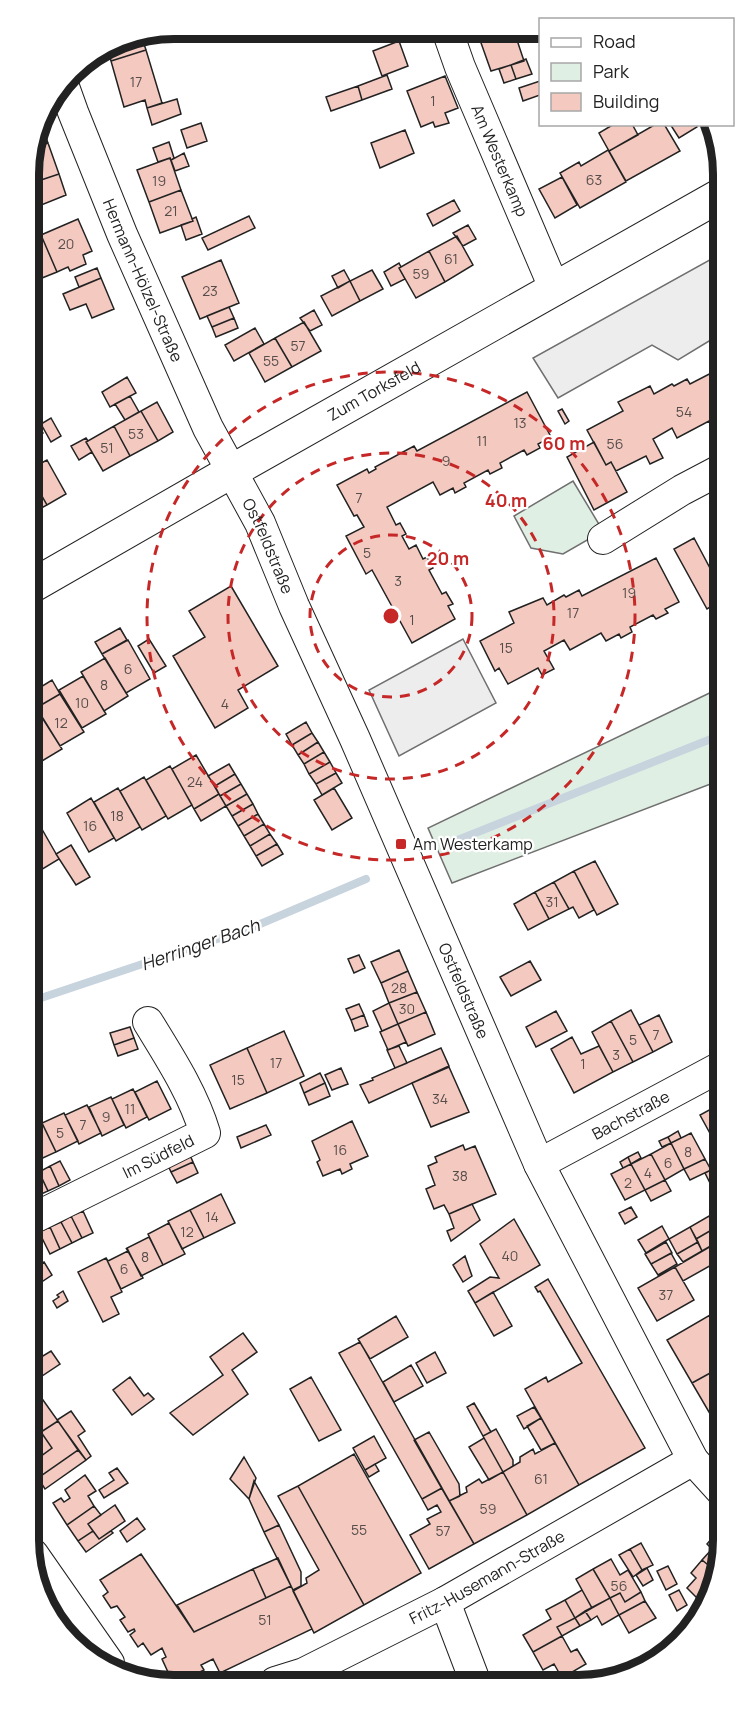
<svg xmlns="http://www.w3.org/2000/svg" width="752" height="1714" font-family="Manrope,sans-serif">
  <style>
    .green { fill: #e0efe3; stroke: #6f6f6f; stroke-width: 1.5 }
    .parking { fill: #ededed; stroke: #6f6f6f; stroke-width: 1.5 }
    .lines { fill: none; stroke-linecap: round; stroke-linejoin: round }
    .stream { stroke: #c7d3dd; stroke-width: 8 }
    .building { fill: #f3c9c0; stroke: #222; stroke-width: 1.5 }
    .minor-casing { stroke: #222; stroke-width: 32 }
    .major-casing { stroke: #222; stroke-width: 35 }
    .minor { stroke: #fff; stroke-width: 30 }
    .major { stroke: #fff; stroke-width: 33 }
    .ring { fill: none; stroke: #c62828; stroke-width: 3; stroke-dasharray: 10 8 }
    .poi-dot { fill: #c62828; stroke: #fff; stroke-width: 2 }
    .labels { text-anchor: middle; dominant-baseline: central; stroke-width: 4.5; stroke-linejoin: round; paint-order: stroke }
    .number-label { font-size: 14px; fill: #564c4a }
    .street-label { font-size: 16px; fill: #222; stroke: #fff }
    .poi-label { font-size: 16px; fill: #222; stroke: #fff; text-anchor: start }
    .water-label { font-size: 18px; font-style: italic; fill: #222; stroke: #fff }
    .rim { fill: none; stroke: #222; stroke-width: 8 }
    .centre { fill: #c62828; stroke: #fff; stroke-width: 3 }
    .ring-label { font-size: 18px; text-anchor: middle; font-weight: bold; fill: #c62828; stroke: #fff; stroke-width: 4.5; stroke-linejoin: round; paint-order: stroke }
  </style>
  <rect width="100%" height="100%" fill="#fff"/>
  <path class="green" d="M573 481 603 531 563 554 531 548 514 516Z
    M720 688 721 780 452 883 428 828Z"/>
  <path class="parking" d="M715 257 719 266V335L678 360 652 345 558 398 533 358Z
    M463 639 496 703 399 756 369 690Z"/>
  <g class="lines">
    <path class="stream" d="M450 843 721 735
      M32 1001 253 927 366 879"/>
  </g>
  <path class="building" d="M380 30H395L398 38 384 42Z
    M477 30 510 31 480 40Z
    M510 31H514L524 61 491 71 480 40Z
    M141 35 146 50 111 61 107 47 119 39Z
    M399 41 408 66 382 76 373 51Z
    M146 50 162 103 147 108 145 100 124 107 111 61Z
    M526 59 532 74 516 79 511 65Z
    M511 65 516 79 504 83 499 69Z
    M387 75 392 89 362 100 358 86Z
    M445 76 458 108 445 113 449 123 435 127 433 122 421 127 407 91Z
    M540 81V95L523 101 519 88Z
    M358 86 362 100 331 111 326 97Z
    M177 99 181 114 152 125 147 108Z
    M40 122 48 143 33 148Z
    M201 123 207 141 187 148 181 130Z
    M614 124H632L638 135 609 151 599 133Z
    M656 124H664L680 151 626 181 609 151Z
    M670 124H696L697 127 679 138Z
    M405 130 414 153 380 168 371 143Z
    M169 142 174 158 171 160 170 158 158 162 153 148Z
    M48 143 59 174 29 184V164L33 148Z
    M608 150 626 182 580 208 560 173 579 162 581 166Z
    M184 153 189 166 175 171 171 160Z
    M170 158 181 190 149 202 137 170Z
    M59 174 66 195 29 210V184Z
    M562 177 577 205 555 218 539 189Z
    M181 190 193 221 160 233 149 202Z
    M454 200 460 211 433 226 427 214Z
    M249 216 255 228 208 250 202 238Z
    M196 217 202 234 186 240 181 225 193 221 192 219Z
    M78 219 92 251 83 255 86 264 70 271 68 267 57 272 41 235Z
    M36 224 41 235 29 240V227Z
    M468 225 476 239 463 246 453 233Z
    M41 235 57 272 37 280 29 260V240Z
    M457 236 473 265 445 282 429 251Z
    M429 251 445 282 416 298 399 268Z
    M221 260 239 303 200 319 182 277Z
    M29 263 37 280 29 283Z
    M399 263 401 267 399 268 405 279 391 286 384 272Z
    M97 268 101 278 79 287 75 277Z
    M344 270 350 281 338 288 332 276Z
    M372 270 383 289 360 301 350 281Z
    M101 278 114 309 92 318 86 304 70 310 63 294Z
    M350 281 360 301 332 316 321 296Z
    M229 307 234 318 212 327 207 316Z
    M314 310 322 325 310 331 300 318Z
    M234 318 238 328 216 337 212 327Z
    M304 322 321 351 292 367 275 338Z
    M255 328 264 344 234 361 225 345Z
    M275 338 292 367 265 382 249 353Z
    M719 369 720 425 713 428 709 421 677 438 672 428 653 439 663 458 650 464 646 456 616 471 611 462 606 465 587 430 623 411 618 402 650 386 654 394 672 384 674 386 687 379 690 384Z
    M127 377 136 393 110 407 102 392Z
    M527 392 551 437 538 444 540 448 527 455 524 450 500 463 502 468 490 474 488 470 464 483 466 487 455 493 453 488 440 495 433 482 387 507 396 525 400 523 406 534 402 536 409 549 416 545 423 559 427 557 433 568 429 570 442 594 446 592 453 604 448 606 455 619 412 643 372 570 366 574 346 536 364 527 357 515 354 516 337 485 367 469 369 473 376 469 375 467 414 446 417 451Z
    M130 396 139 412 125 420 115 404Z
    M157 402 173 432 158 441 141 411Z
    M562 409 569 421 565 424 558 411Z
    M30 411 43 433 30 441Z
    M141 411 158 441 130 456 114 426Z
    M51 418 61 436 51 442 41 424Z
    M114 426 130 456 103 471 86 442Z
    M86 438 88 441 86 442 92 452 79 460 71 446Z
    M594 442 606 465 611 462 627 492 594 510 567 457Z
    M47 460 66 494 47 505 30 475V469Z
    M30 475 47 505 30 514Z
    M694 538 720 587V601L707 609 674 549Z
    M656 558 679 602 665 609 668 613 656 619 653 615 630 627 632 632 621 638 619 634 606 641 601 633 570 650 564 640 544 651 554 669 542 675 538 668 508 684 499 668 495 671 480 641 514 623 509 612 543 598 547 605 564 595 566 597 579 590 582 596Z
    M231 586 278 666 238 690 248 708 215 728 173 656 205 637 189 611Z
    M120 628 127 640 102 654 95 642Z
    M149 639 166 666 154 673 138 646Z
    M128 640 150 679 126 693 102 654Z
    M105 658 128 696 104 711 81 672Z
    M83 676 106 714 82 728 59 690Z
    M52 680 60 694 36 708 31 698V693Z
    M60 694 84 732 60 746 36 708Z
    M39 712 62 749 37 764 31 753V716Z
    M306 722 312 733 292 745 286 734Z
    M312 733 318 742 298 755 292 745Z
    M318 742 324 752 304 764 298 755Z
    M324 752 330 762 309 774 304 764Z
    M196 755 219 794 194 809 172 769Z
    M330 762 336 773 316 784 309 774Z
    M229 764 235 774 215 786 208 776Z
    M170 766 192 805 168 819 146 780Z
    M336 773 342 783 322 795 316 784Z
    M235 774 241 784 220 796 215 786Z
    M144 777 166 816 142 830 120 791Z
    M241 784 247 794 226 806 220 796Z
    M118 788 140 827 116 841 94 802Z
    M334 788 352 818 332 830 314 800Z
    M219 794 226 806 201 821 194 809Z
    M247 794 253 804 232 816 226 806Z
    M91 798 114 838 89 852 67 813Z
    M253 804 258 814 238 826 232 816Z
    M258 814 264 824 244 836 238 826Z
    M39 824 59 859 31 876V829Z
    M264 824 270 834 250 846 244 836Z
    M270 834 277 844 256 856 250 846Z
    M277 844 283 854 262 866 256 856Z
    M71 845 90 877 76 885 56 854Z
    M595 861 618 904 597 915 574 871Z
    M574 871 594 910 579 918 573 907 569 909 554 882Z
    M554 882 569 909 549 919 535 892Z
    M535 892 549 919 528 930 514 904Z
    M399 950 408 971 381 983 371 962Z
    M359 955 365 968 354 973 348 959Z
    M530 961 541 980 511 996 500 977Z
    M408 971 417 992 389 1003 381 983Z
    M417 992 426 1012 398 1024 389 1003Z
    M389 1003 398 1024 382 1031 373 1011Z
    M359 1004 364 1015 351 1020 346 1009Z
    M631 1010 653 1052 633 1062 611 1021Z
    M556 1011 567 1031 536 1047 526 1027Z
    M426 1012 435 1034 408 1046 398 1024Z
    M364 1015 368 1026 355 1031 351 1020Z
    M659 1015 672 1042 653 1052 639 1025Z
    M611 1021 633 1062 613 1072 592 1032Z
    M398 1024 406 1042 388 1050 380 1032Z
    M130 1027 134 1038 114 1045 110 1033Z
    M284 1031 304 1076 267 1093 247 1048Z
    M572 1037 581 1054 599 1046 613 1072 574 1093 551 1049Z
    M134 1038 138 1049 118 1056 114 1045Z
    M399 1046 407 1063 395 1068 387 1050Z
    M247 1048 267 1093 230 1109 210 1065Z
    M441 1048 449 1066 369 1103 360 1085 373 1080 372 1078Z
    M449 1067 469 1112 431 1127 412 1083Z
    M341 1068 348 1084 332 1090 325 1075Z
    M320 1073 325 1083 304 1093 300 1083Z
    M157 1081 171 1109 149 1120 135 1092Z
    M325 1083 330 1096 309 1105 304 1093Z
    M133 1089 147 1117 126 1128 112 1099Z
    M111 1097 124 1125 102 1136 89 1107Z
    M87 1105 101 1133 79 1144 65 1115Z
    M711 1109 722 1130 712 1137 700 1115Z
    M722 1110V1130L713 1113 715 1114Z
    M64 1113 78 1141 56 1152 42 1123Z
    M33 1115 38 1125 42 1123 56 1152 34 1162 32 1159Z
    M352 1121 368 1156 350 1164 352 1169 342 1174 340 1169 323 1176 317 1162 320 1160 312 1141Z
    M266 1125 271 1135 241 1148 237 1137Z
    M678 1131 681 1138 671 1143 668 1137Z
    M691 1133 705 1159 684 1169 671 1143Z
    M668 1137 671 1143 662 1147 659 1141Z
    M671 1143 684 1169 665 1180 651 1154Z
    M463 1145 465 1150 475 1146 496 1194 449 1214 444 1205 434 1209 426 1189 435 1185 428 1166 437 1162 435 1157Z
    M188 1151 193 1162 171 1172 166 1161Z
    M638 1152 641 1158 631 1164 628 1157Z
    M651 1154 665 1180 645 1190 631 1164Z
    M628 1157 631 1164 623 1168 620 1162Z
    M705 1159 711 1170 690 1180 684 1169Z
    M60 1161 70 1180 59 1186 50 1166Z
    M193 1162 198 1173 177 1183 171 1172Z
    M631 1164 645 1190 625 1200 611 1174Z
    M722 1164V1187L718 1179 710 1183 705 1173Z
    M50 1166 59 1186 48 1191 39 1172Z
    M39 1172 48 1191 37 1196 32 1186V1175Z
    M665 1180 671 1191 651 1201 645 1190Z
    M221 1194 235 1223 204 1238 190 1210Z
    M472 1204 480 1220 451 1241 447 1231 454 1228 449 1214Z
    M631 1207 637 1217 625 1224 619 1213Z
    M190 1210 204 1238 182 1249 168 1221Z
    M83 1211 93 1233 82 1238 71 1216Z
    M71 1216 82 1238 72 1243 61 1222Z
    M709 1216 715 1228 696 1239 690 1227Z
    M514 1219 540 1265 475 1303 468 1291 490 1277 499 1278 480 1244Z
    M61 1222 72 1243 60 1249 50 1227Z
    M169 1223 185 1254 163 1265 148 1234Z
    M662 1226 669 1239 646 1253 638 1240Z
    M50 1227 60 1249 50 1254 39 1232Z
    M690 1227 698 1242 677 1254 669 1239Z
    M715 1228 721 1240 702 1251 696 1239Z
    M149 1237 163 1265 141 1276 127 1248Z
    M666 1242 672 1253 651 1264 645 1254Z
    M698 1242 702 1251 683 1262 677 1254Z
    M718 1242 722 1250V1259L683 1281 675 1267Z
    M126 1248 143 1278 121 1289 106 1258 108 1261 128 1251Z
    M671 1253 677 1264 658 1275 651 1264Z
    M465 1256 472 1276 463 1282 453 1265Z
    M106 1258 122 1292 111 1297 119 1314 103 1322 78 1272Z
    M44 1262 52 1275 37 1285 32 1277V1269Z
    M675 1267 694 1300 657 1321 638 1288Z
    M548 1279 645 1448 579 1485 525 1389 546 1377 548 1382 582 1363 540 1291 538 1292 535 1287Z
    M63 1291 68 1301 57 1308 53 1301 59 1297 57 1295Z
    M493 1292 512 1326 494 1336 475 1303Z
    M710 1315 717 1328 720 1326 722 1330 723 1366 692 1383 667 1340Z
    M396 1316 408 1337 370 1359 358 1339Z
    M243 1333 257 1352 232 1370 248 1394 193 1435 170 1413 223 1375 210 1357Z
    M360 1342 442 1488 422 1499 339 1353Z
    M51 1351 60 1364 39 1378 33 1369V1362Z
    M435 1352 446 1373 427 1383 416 1363Z
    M411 1365 423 1386 394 1402 383 1382Z
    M723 1366V1436L692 1383Z
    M130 1377 144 1396 148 1393 154 1399 132 1415 113 1390Z
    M311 1377 341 1430 319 1441 290 1389Z
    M38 1393 58 1421 41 1432 33 1421V1397Z
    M474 1403 491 1432 483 1436 467 1407Z
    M534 1407 541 1418 524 1429 517 1416Z
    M71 1411 85 1431 78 1436 91 1456 86 1460 57 1420Z
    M541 1418 555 1443 541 1450 527 1426Z
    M33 1421 41 1432 33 1438Z
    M58 1421 78 1450 38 1478 33 1472V1462L52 1448 41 1432Z
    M496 1429 513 1460V1466L503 1472 483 1436Z
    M41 1432 52 1448 33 1462V1438Z
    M429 1432 459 1484 460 1496 449 1501 414 1440Z
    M374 1436 386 1458 365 1470 353 1448Z
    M484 1438 503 1472 489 1480 469 1447Z
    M555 1443 579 1485 527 1515 503 1472 520 1462V1457L533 1449 535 1454Z
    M78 1450 86 1460 45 1489 38 1478Z
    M354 1454 421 1573 364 1605 298 1486Z
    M244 1457 256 1478 249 1499 230 1479Z
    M375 1464 379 1471 369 1477 365 1470Z
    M117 1468 128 1483 104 1498 99 1490 114 1480 109 1473Z
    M503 1472 527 1515 474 1544 449 1501 467 1492 466 1487 479 1479 482 1483Z
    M85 1475 96 1491 88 1496 94 1506 67 1525 53 1503 61 1498 64 1502 70 1498 65 1490Z
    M254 1481 279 1525 264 1532 249 1499Z
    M298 1486 364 1605 314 1633 293 1591 307 1583 306 1578 319 1570 278 1496Z
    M442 1488 474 1544 429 1569 410 1535 430 1524 427 1519 441 1512 437 1505 428 1510 422 1499Z
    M115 1505 125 1521 99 1539 88 1524Z
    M94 1506 101 1515 88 1524 93 1531 78 1541 67 1525Z
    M137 1518 145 1529 127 1542 120 1531Z
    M279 1525 301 1572V1586L293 1590 264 1532Z
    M93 1531 99 1539 111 1531 113 1533 86 1552 78 1541Z
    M714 1536 719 1540 723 1536V1550L718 1573 702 1560 712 1549 707 1544Z
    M641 1543 653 1565 642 1570 630 1549Z
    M630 1549 642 1570 633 1577 619 1555Z
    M141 1554 194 1632 291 1586 312 1629 220 1673 213 1659 201 1665 204 1670 178 1683H173L162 1659 166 1657 162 1648 151 1655 143 1643 138 1647 130 1635 135 1631 134 1629 128 1632 120 1620 125 1617 117 1606 111 1608 103 1596 108 1592 100 1580Z
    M278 1558 291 1586 266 1598 253 1569Z
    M611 1559 620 1575 628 1570 641 1592 625 1602 620 1593 610 1598 593 1569Z
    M702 1560 718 1573 707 1588 697 1598 687 1588 696 1578 691 1573Z
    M668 1566 677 1584 666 1590 657 1571Z
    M647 1568 653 1580 643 1586 636 1575Z
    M253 1569 266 1598 194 1632 177 1605Z
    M593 1569 610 1598 592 1608 576 1579Z
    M717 1576 713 1593 707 1588Z
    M708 1589 713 1593 707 1604 700 1598Z
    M582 1590 592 1608 575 1618 565 1600Z
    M679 1590 687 1605 677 1611 669 1595Z
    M641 1592 645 1601 619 1615 610 1598 620 1593 625 1602Z
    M610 1598 619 1615 602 1625 597 1616 591 1620 585 1611Z
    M565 1600 575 1618 557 1627 562 1636 533 1652 523 1635 551 1619 546 1610Z
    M645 1601 656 1618 629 1633 619 1615Z
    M585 1611 591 1620 580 1626 575 1618Z
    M575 1618 580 1626 562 1636 557 1627Z
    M562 1636 571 1652 577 1649 586 1664 562 1678 554 1664 543 1670 533 1652Z"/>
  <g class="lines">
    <g class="minor-casing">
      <g id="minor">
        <path id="s1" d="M447 30 460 67 555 290"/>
        <path id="s2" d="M63 84 73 112 122 234 208 428 260 523 294 606 355 739 539 1164 693 1460 723 1493"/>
        <path d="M603 539 682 490 720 470"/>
        <path id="s3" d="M539 1164 722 1066"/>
        <path id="s4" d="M32 1219 205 1133C193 1093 170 1058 148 1022"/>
        <path d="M33 1554 109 1663"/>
        <path d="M445 1602 475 1681"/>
        <path id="s5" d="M275 1682 304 1673 445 1602 693 1460"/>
      </g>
    </g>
    <g class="major-casing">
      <g id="major">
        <path id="s6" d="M30 587 232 471 719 196"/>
      </g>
    </g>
    <use href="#minor" class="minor"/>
    <use href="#major" class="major"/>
  </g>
  <g class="ring">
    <circle cx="391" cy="616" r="81"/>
    <circle cx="391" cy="616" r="163"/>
    <circle cx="391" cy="616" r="244"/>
  </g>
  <rect class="poi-dot" x="395" y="838" width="12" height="12" rx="3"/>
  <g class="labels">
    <g class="number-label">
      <text x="136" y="81">17</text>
      <text x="433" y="100">1</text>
      <text x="594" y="179">63</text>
      <text x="159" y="180">19</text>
      <text x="171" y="210">21</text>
      <text x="66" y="243">20</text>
      <text x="451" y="258">61</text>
      <text x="421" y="273">59</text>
      <text x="210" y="290">23</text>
      <text x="298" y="345">57</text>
      <text x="271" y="360">55</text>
      <text x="684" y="411">54</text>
      <text x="520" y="422">13</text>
      <text x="136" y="433">53</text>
      <text x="482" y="440">11</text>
      <text x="615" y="443">56</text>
      <text x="107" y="447">51</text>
      <text x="446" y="460">9</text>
      <text x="359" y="497">7</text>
      <text x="367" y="552">5</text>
      <text x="398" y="580">3</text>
      <text x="629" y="592">19</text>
      <text x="573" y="612">17</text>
      <text x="412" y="619">1</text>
      <text x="506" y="647">15</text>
      <text x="128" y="668">6</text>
      <text x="104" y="684">8</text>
      <text x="82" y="702">10</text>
      <text x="225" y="703">4</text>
      <text x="61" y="722">12</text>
      <text x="195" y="781">24</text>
      <text x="117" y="815">18</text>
      <text x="90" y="825">16</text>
      <text x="552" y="901">31</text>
      <text x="399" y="987">28</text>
      <text x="407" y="1008">30</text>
      <text x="656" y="1034">7</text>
      <text x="633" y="1039">5</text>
      <text x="616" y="1054">3</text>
      <text x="276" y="1062">17</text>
      <text x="583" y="1063">1</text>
      <text x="238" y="1079">15</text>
      <text x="440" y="1098">34</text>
      <text x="130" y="1108">11</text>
      <text x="106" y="1116">9</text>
      <text x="83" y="1124">7</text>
      <text x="60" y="1132">5</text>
      <text x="340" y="1149">16</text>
      <text x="688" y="1151">8</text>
      <text x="668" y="1162">6</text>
      <text x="648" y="1172">4</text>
      <text x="460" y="1175">38</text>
      <text x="628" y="1182">2</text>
      <text x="212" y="1216">14</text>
      <text x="187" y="1231">12</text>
      <text x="510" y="1255">40</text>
      <text x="145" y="1256">8</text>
      <text x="124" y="1268">6</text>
      <text x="666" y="1294">37</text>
      <text x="541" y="1478">61</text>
      <text x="488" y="1508">59</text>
      <text x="359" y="1529">55</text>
      <text x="443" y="1530">57</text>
      <text x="619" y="1585">56</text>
      <text x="265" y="1619">51</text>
    </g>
    <g class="street-label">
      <text stroke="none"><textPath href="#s1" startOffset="141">Am Westerkamp</textPath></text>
      <text stroke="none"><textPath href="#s2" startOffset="212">Hermann-Hölzel-Straße</textPath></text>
      <text stroke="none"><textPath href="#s6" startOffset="396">Zum Torksfeld</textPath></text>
      <text stroke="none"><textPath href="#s2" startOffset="506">Ostfeldstraße</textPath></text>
      <text stroke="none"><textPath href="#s2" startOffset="992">Ostfeldstraße</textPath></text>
      <text stroke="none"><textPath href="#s3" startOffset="104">Bachstraße</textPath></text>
      <text stroke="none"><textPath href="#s4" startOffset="141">Im Südfeld</textPath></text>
      <text stroke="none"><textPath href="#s5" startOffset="237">Fritz-Husemann-Straße</textPath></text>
    </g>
    <g class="poi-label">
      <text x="413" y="844">Am Westerkamp</text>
    </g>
    <g class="water-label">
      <text transform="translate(200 944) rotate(-19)">Herringer Bach</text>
    </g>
  </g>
  <path d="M0 0H752V1714H0ZM174 39H578A135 135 0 0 1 713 174V1540A135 135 0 0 1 578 1675H174A135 135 0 0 1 39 1540V174A135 135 0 0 1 174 39Z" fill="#fff" fill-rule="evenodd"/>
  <path class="rim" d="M174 39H578A135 135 0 0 1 713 174V1540A135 135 0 0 1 578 1675H174A135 135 0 0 1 39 1540V174A135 135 0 0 1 174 39Z"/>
  <circle cx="391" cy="616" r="9" class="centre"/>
  <g class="ring-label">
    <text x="564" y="450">60 m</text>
    <text x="506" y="507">40 m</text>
    <text x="448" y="565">20 m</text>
  </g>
  <rect x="539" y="18" width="195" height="108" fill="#ffffff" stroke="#a7a7a7" stroke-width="1.5"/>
  <rect x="551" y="38" width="30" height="9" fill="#ffffff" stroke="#a7a7a7" stroke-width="1.5"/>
  <text x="593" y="48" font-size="18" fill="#222222">Road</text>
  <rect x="551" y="63" width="30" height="18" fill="#e0efe3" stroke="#a7a7a7" stroke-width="1.5"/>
  <text x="593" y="78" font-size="18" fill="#222222">Park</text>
  <rect x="551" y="93" width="30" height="18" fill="#f3c9c0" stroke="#a7a7a7" stroke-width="1.5"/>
  <text x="593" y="108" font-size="18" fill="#222222">Building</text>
</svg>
